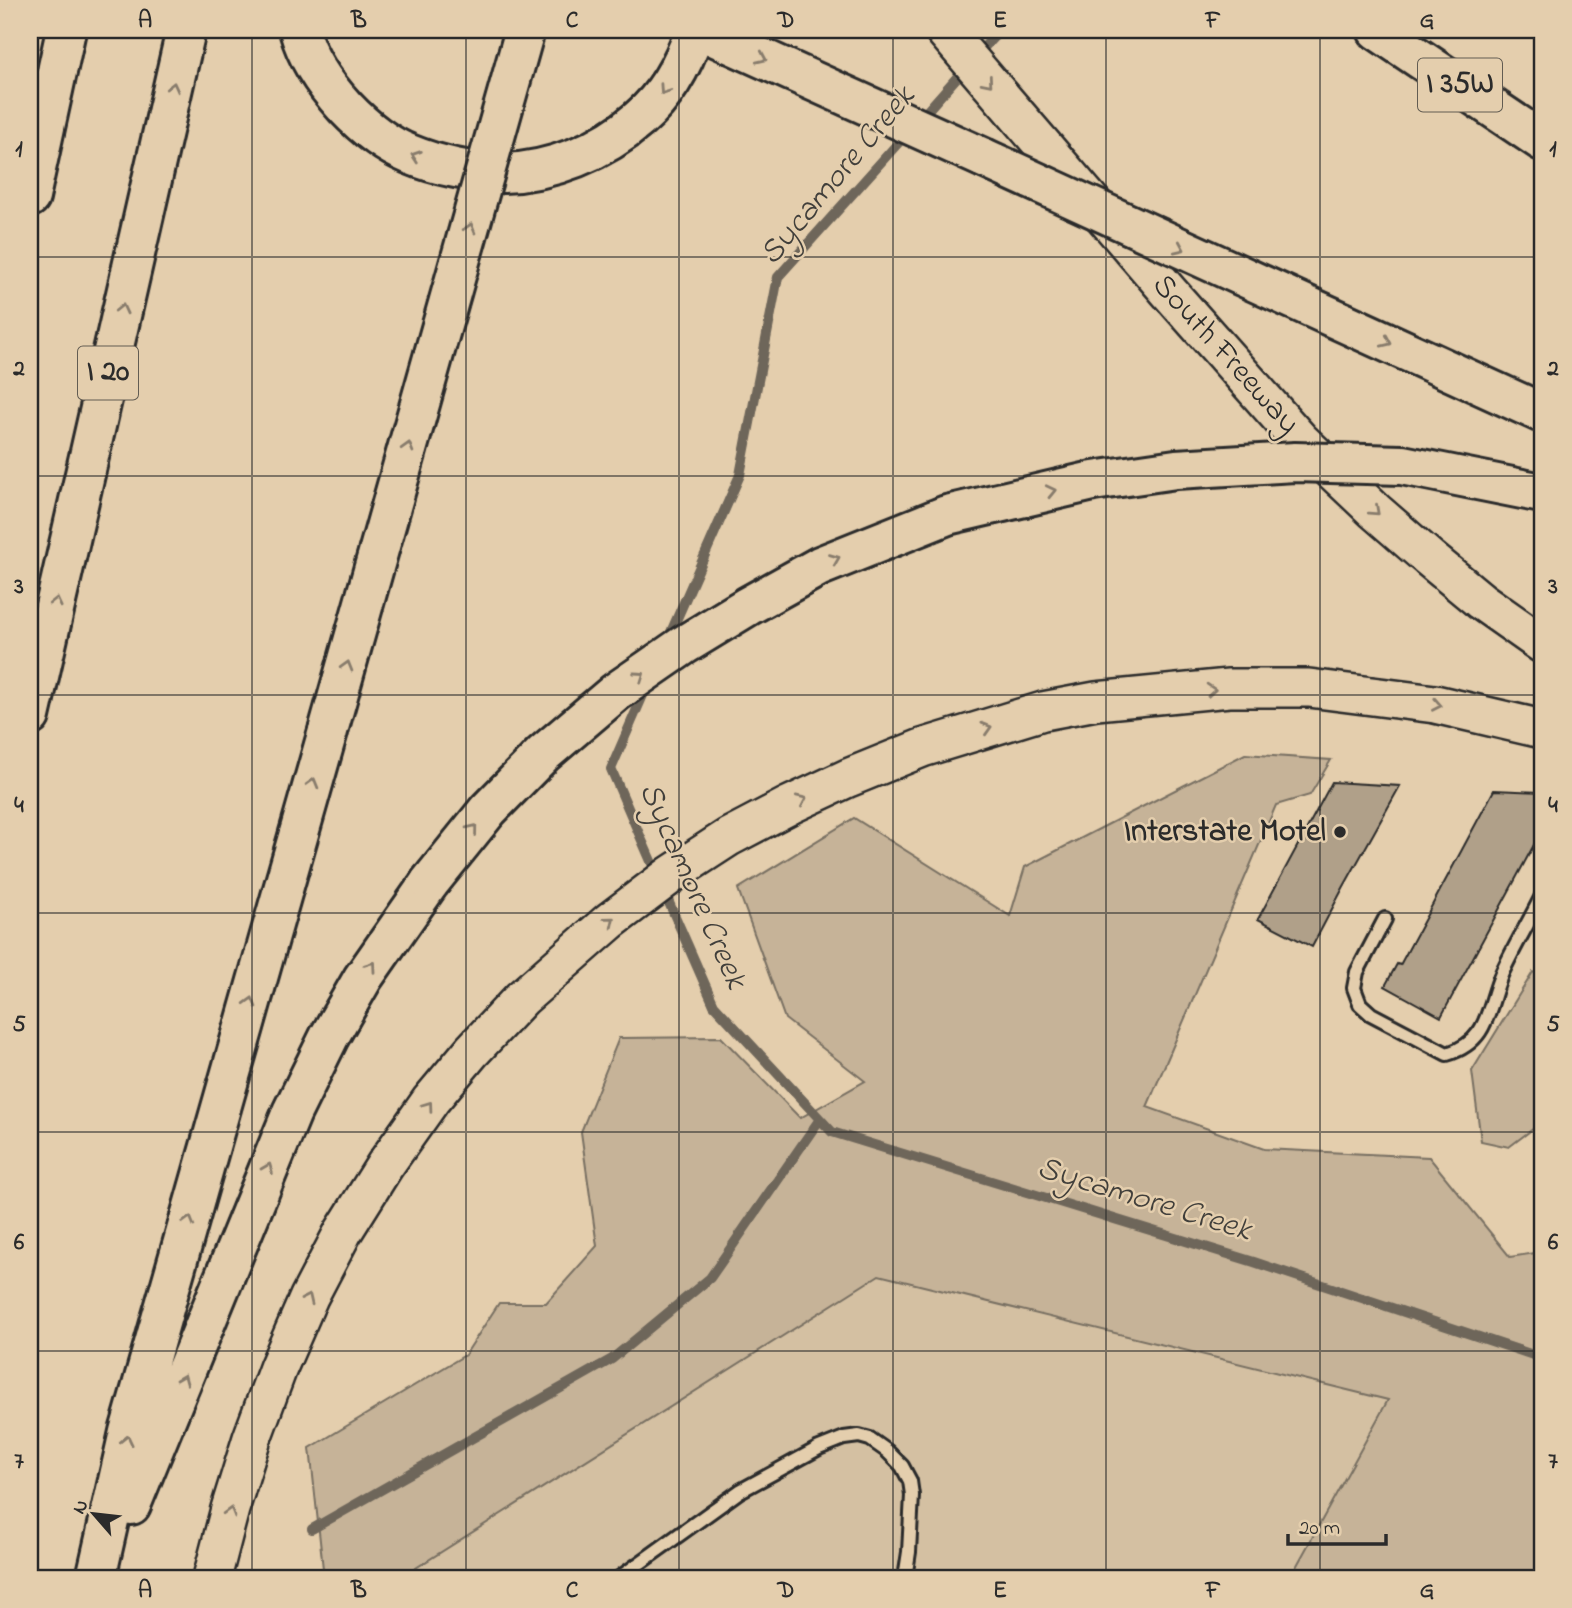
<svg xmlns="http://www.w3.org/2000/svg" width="1572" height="1608" font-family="'Indie Flower',sans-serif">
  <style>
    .built { fill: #d4c0a2 }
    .green { fill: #c6b398; stroke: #786f62; stroke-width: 2 }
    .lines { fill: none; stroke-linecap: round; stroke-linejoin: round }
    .stream { stroke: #6e665a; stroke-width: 10 }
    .building { fill: #b0a089; stroke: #2b2b2b; stroke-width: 2 }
    .service-casing { stroke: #2b2b2b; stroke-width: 18 }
    .secondary-casing { stroke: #2b2b2b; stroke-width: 42 }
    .motorway-casing { stroke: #2b2b2b; stroke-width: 44 }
    .path { stroke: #2b2b2b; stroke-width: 4.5; stroke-dasharray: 5 5; stroke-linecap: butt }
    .service { stroke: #e4cead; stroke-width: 12 }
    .secondary { stroke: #e4cead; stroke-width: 37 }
    .motorway { stroke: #e4cead; stroke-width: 38 }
    .motorway-bridge-casing { stroke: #2b2b2b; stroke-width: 44; stroke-linecap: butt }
    .motorway-bridge { stroke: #e4cead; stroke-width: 38 }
    .oneway { stroke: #887c6c }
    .grid { fill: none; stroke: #2b2b2b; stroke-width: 2; stroke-opacity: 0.55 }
    .poi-dot { fill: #2b2b2b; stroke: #e4cead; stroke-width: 2.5 }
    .labels { text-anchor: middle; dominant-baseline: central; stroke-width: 5; stroke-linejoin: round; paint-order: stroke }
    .shield { fill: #e4cead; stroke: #625c52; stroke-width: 2 }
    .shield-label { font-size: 30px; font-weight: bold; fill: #2b2b2b }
    .street-label { font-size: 32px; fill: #2b2b2b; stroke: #e4cead }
    .poi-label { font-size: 32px; font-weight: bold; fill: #2b2b2b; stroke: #e4cead; text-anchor: end }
    .water-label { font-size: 33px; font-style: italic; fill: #413f3b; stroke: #e4cead }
    .neatline { fill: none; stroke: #2b2b2b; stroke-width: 2.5 }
    .grid-label { font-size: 23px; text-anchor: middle; font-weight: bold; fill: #2b2b2b }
  </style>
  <rect width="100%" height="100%" fill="#e4cead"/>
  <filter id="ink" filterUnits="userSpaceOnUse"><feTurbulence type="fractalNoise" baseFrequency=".0143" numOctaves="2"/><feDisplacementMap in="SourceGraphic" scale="14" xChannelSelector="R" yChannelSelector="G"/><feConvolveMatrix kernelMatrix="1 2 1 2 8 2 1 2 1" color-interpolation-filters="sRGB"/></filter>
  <g filter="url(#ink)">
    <path class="built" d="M879 1275 1388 1400 1290 1578H400Z"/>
    <path class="green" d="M1245 754 1331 760 1310 795 1276 805 1147 1107 1264 1149 1429 1157 1510 1257 1542 1252V1578H1290L1388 1400 879 1275 400 1578H324L310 1448 465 1355 499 1303H546L597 1246 581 1132 619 1038 721 1037 800 1118 865 1081 785 1019 738 889 854 818 1010 916 1025 867Z
      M1533 972 1542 977V1122L1509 1147 1481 1141 1472 1071Z"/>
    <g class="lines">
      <path class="stream" d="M976 56 1000 30
        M920 119 966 67
        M667 641 740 475 778 277 908 132
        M647 686 611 769 657 875
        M663 889 714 1005 832 1132 1254 1262 1542 1358
        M312 1529 612 1359 710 1278 820 1119"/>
    </g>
    <path class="building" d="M1332 782 1400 786 1343 888 1312 947 1258 919Z
      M1494 790 1542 792V830L1441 1017 1385 986 1397 964 1400 965Z"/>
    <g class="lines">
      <g class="service-casing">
        <path id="service" d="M1385 919 1357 972 1354 988 1360 1004 1371 1014 1447 1054C1490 1041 1487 1008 1502 973 1514 947 1529 922 1542 896
          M619 1578 740 1491 819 1448 844 1438 859 1436 870 1439 887 1451 902 1466 910 1481 912 1495 909 1552 905 1578"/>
      </g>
      <g class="secondary-casing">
        <path id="secondary" d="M944 30 1169 292 1300 440 1375 511 1429 558 1481 601 1542 644
          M212 1578 230 1509 252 1438 278 1368 309 1297 343 1232 385 1165 431 1100 472 1051 522 998 610 921 672 874 729 837 790 805 848 778 922 748 1043 711 1096 701 1229 688H1309L1435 704 1542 729"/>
      </g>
      <g class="motorway-casing">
        <path id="motorway" d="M299 30C307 59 325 85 345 107 363 126 384 144 409 154 435 165 475 174 503 173 551 172 603 151 639 119 666 96 684 63 695 30
          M700 30 984 158
          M1377 30 1542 141
          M30 197 66 30
          M30 716 186 30
          M131 1505 292 1112 329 1037 363 978 430 882
          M96 1578 129 1432 328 731"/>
      </g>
      <path class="path" d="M1537 1543 1542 1544"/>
      <use href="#service" class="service"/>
      <use href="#secondary" class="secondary"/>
      <use href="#motorway" class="motorway"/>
      <g class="motorway-bridge-casing">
        <path id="motorway-bridge" d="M984 158 1542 413
          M328 731 525 30
          M430 882 488 810 543 754 616 692 684 645 748 606 820 566 947 515 1093 481 1176 469 1295 462 1402 465 1542 493"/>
      </g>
      <use href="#motorway-bridge" class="motorway-bridge"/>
    </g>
    <defs><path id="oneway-chevron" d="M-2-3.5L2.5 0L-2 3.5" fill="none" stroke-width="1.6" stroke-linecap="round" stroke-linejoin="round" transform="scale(1.75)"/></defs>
    <g class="oneway">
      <use href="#oneway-chevron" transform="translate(762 58) rotate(24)"/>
      <use href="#oneway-chevron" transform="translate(988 82) rotate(49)"/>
      <use href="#oneway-chevron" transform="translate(173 87) rotate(-77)"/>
      <use href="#oneway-chevron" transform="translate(664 90) rotate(124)"/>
      <use href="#oneway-chevron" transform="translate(416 156) rotate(-161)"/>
      <use href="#oneway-chevron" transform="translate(470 228) rotate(-74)"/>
      <use href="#oneway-chevron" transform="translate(1180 248) rotate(24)"/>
      <use href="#oneway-chevron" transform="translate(122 309) rotate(-77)"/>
      <use href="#oneway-chevron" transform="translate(1387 342) rotate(24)"/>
      <use href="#oneway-chevron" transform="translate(408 447) rotate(-74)"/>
      <use href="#oneway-chevron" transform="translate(1051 491) rotate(-13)"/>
      <use href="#oneway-chevron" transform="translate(1375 511) rotate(42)"/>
      <use href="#oneway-chevron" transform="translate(835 559) rotate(-22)"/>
      <use href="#oneway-chevron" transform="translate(56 602) rotate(-77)"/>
      <use href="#oneway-chevron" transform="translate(347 666) rotate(-74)"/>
      <use href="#oneway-chevron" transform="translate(640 676) rotate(-35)"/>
      <use href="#oneway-chevron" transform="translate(1211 690) rotate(-4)"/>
      <use href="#oneway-chevron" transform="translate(1437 705) rotate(11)"/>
      <use href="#oneway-chevron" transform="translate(987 728) rotate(-17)"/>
      <use href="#oneway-chevron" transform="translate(313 783) rotate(-74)"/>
      <use href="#oneway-chevron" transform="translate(802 800) rotate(-25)"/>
      <use href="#oneway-chevron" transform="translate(473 829) rotate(-51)"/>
      <use href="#oneway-chevron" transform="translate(610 921) rotate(-39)"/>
      <use href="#oneway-chevron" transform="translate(371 966) rotate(-55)"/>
      <use href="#oneway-chevron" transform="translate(251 1002) rotate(-74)"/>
      <use href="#oneway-chevron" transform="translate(428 1106) rotate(-54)"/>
      <use href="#oneway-chevron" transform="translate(268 1168) rotate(-68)"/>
      <use href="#oneway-chevron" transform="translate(189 1221) rotate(-74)"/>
      <use href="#oneway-chevron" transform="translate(308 1299) rotate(-65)"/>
      <use href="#oneway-chevron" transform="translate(183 1379) rotate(-68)"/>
      <use href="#oneway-chevron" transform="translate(127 1440) rotate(-77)"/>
      <use href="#oneway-chevron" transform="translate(230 1512) rotate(-74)"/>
    </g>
  </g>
  <path class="grid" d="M252 30V1578M466 30V1578M679 30V1578M893 30V1578M1106 30V1578M1320 30V1578M30 257H1542M30 476H1542M30 695H1542M30 913H1542M30 1132H1542M30 1351H1542"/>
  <circle class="poi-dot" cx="1340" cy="832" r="7"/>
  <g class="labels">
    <g class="shield">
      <rect x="1418" y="58.5" width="84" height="53" rx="5"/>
      <rect x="78" y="346.5" width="60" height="53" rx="5"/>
    </g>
    <g class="shield-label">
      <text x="1460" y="85">I 35W</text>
      <text x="108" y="373">I 20</text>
    </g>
    <g class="street-label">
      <text transform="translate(1225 355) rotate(48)">South Freeway</text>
    </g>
    <g class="poi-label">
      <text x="1326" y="832">Interstate Motel</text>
    </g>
    <g class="water-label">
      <text transform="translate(838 176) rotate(-50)">Sycamore Creek</text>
      <text transform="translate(692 886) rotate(66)">Sycamore Creek</text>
      <text transform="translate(1144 1200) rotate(17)">Sycamore Creek</text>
    </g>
  </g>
  <rect width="1572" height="1608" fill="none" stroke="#e4cead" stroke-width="77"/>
  <g transform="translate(94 1514) rotate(298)" stroke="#e4cead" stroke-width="5" paint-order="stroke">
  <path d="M0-5L12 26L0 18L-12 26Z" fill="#2b2b2b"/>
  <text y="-10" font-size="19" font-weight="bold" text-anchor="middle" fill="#2b2b2b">N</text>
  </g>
  <path d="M1288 1534v10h98v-10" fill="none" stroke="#2b2b2b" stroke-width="3.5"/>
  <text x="1299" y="1534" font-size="21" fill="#2b2b2b" stroke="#e4cead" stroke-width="5" paint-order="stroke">20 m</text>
  <rect x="38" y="38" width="1496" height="1532" class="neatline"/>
  <g class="grid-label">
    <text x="145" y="27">A</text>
    <text x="359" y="27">B</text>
    <text x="572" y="27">C</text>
    <text x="786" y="27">D</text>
    <text x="1000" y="27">E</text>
    <text x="1213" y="27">F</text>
    <text x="1427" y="27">G</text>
    <text x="19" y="156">1</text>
    <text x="1553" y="156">1</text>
    <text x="19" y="375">2</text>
    <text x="1553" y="375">2</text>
    <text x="19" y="593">3</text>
    <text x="1553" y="593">3</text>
    <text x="19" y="812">4</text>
    <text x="1553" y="812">4</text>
    <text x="19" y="1031">5</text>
    <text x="1553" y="1031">5</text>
    <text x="19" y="1249">6</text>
    <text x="1553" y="1249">6</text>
    <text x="19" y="1468">7</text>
    <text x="1553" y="1468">7</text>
    <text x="145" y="1597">A</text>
    <text x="359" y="1597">B</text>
    <text x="572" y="1597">C</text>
    <text x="786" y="1597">D</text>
    <text x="1000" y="1597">E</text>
    <text x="1213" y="1597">F</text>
    <text x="1427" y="1597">G</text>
  </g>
</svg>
